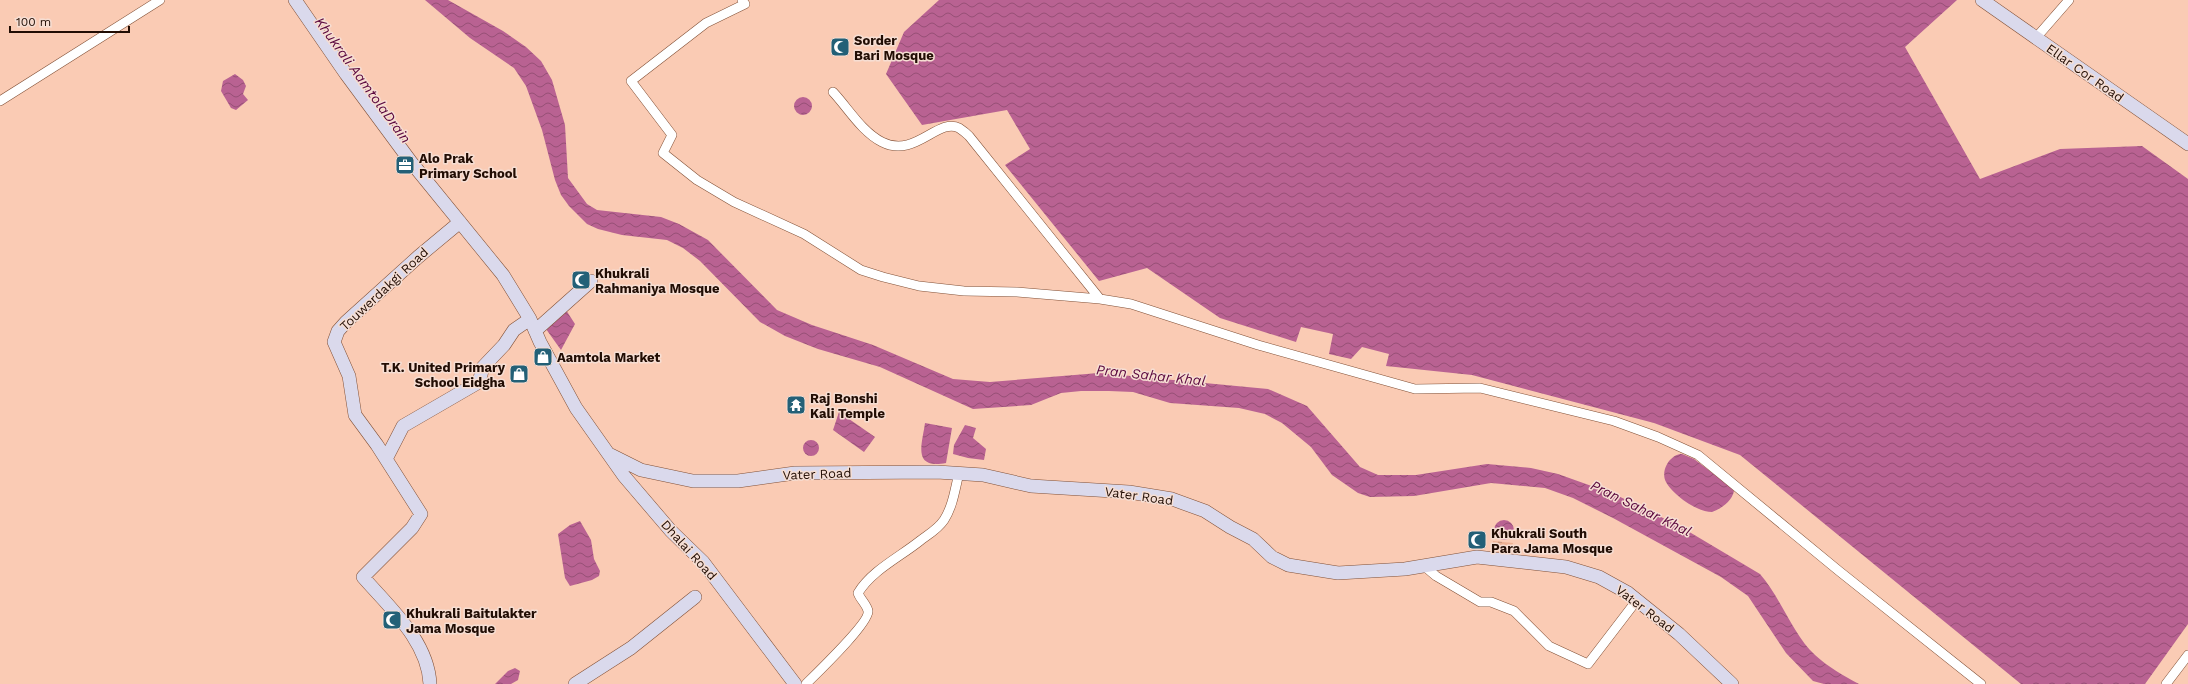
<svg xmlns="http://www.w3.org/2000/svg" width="2188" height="684" font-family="'Work Sans',sans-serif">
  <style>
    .cemetery { fill: url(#cemetery-stones) }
    .water { fill: url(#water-waves) }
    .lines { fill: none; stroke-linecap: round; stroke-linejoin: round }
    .street-casing { stroke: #825036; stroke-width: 10 }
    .secondary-casing { stroke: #825036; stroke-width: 14 }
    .street { stroke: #fff; stroke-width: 9 }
    .secondary { stroke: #dad9ec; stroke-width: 13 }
    .labels { text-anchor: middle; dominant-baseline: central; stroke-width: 3; stroke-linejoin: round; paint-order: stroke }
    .poi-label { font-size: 13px; font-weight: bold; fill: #210d04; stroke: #f6ded3; text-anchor: start }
    .street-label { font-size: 13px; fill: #210d04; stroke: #f6ded3 }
    .water-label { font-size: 14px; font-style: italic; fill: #5a073d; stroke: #f6ded3 }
  </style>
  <defs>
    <pattern id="cemetery-stones" width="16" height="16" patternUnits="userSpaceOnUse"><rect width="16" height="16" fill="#edb193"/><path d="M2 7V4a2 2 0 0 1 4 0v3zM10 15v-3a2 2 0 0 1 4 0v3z" fill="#cb977d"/></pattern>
    <pattern id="water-waves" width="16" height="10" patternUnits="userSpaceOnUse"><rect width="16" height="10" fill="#b96292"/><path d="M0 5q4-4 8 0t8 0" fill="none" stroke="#964f75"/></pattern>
  </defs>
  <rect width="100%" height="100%" fill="#facbb4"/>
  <path class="cemetery" d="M1493 541 1513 543 1512 558 1491 556Z"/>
  <path class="water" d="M425 0H448L503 31 526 47 541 61 552 80 565 125 568 178 587 204 597 210 661 217 679 224 708 240 777 310 812 325 873 345 953 379 990 382 1099 373 1268 389 1307 406 1360 467 1378 475H1416L1487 464 1531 468 1558 474 1614 494 1635 504 1681 527 1760 574C1781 598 1793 635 1815 655 1828 667 1844 676 1859 684H1824L1813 681 1786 653 1748 596 1721 577 1613 518 1573 498 1545 488 1491 483 1414 496 1370 497 1358 493 1332 475 1311 447 1282 423 1265 414 1239 408 1170 403 1133 392 1109 391H1081L1061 393 1031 405 973 409 880 367 818 349 785 336 760 322 700 261 683 248 667 240 622 235 598 229 587 224 569 206 561 195 555 180 542 130 526 86 514 68 470 38Z
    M939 0H1957L1905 47 1980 179 2060 149 2142 146 2188 179V624L2145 684H2021L1740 455 1654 423 1472 375 1386 366 1389 354 1362 347 1351 359 1329 354 1333 334 1301 327 1296 342 1220 318 1147 268 1099 281 1005 165 1030 149 1007 110 922 125 886 74 904 32Z
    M235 74 243 80 246 86 243 94 248 100 236 110 231 108 221 91 223 81Z
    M794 106a9 9 0 1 1 18 0a9 9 0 1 1-18 0Z
    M566 310 575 324 561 350 546 329Z
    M839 412 875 437 864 452 833 430Z
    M925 423 952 428 946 463C912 469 922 445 925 423Z
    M965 425 976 428 973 438 986 449 984 460 968 458 953 454 954 445Z
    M803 448a8 8 0 1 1 16 0a8 8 0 1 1-16 0Z
    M1682 454 1694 459 1730 486 1734 491C1732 501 1721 509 1712 512 1697 512 1673 495 1666 482 1660 471 1670 454 1682 454Z
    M1494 530a10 10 0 1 1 20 0a10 10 0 1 1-20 0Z
    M580 521 591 540 594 559 600 571 599 576 592 580 570 586 565 578 558 534 570 525Z
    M515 668 520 671 518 680 511 684H495L508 671Z"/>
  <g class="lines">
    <g class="street-casing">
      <path id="street" d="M742 0 745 4 706 23 631 81 672 135 663 153 697 180 734 202 804 234 861 270 883 277 919 286 964 291 1017 292 1100 299 1131 304 1258 345 1415 389 1480 388 1614 421 1658 437 1698 455 1839 571 1981 684
        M2035 39 2069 0
        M833 92C848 108 862 132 882 142 915 159 938 117 959 128 962 130 966 133 969 136L1100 299
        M0 101 160 0
        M1423 565 1436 576 1480 602H1491L1514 611 1549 646 1588 664 1637 600
        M806 684C816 674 870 622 868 611 867 605 860 599 858 593 872 570 900 557 921 540 929 534 938 529 944 520 953 506 955 489 959 473
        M2166 684 2188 655"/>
    </g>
    <g class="secondary-casing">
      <path id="secondary" d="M295 0 346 74 411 162 503 275 530 319 540 342 576 408 624 476 671 531 703 562 795 684
        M1982 0 2188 144
        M535 331 591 281
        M611 455 641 470 693 481H738L795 473 937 472 983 475 1031 486 1129 492 1172 499 1205 511 1230 527 1253 539 1272 557 1288 565 1338 573 1405 569 1477 557 1566 567 1599 577 1628 593 1679 634 1732 684
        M386 459 403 426 479 382 483 367 504 345 514 330 530 319
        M430 684C428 641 390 608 363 577L412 528 421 514 377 445 355 415 349 376 334 342 338 331 346 322 418 257 460 222
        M575 684 631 648 695 597"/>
    </g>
    <use href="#street" class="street"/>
    <use href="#secondary" class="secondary"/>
  </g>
  <defs>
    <g id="mosque-square" transform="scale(1)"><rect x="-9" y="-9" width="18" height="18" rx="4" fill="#236077" stroke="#f6ded3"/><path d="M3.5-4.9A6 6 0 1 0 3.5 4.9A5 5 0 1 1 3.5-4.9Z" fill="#fff"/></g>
    <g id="office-square" transform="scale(1)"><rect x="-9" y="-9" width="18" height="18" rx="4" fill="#236077" stroke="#f6ded3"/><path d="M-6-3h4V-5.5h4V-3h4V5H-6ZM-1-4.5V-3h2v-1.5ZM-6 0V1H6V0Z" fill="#fff"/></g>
    <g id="shop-square" transform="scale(1)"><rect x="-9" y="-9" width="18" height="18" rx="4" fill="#236077" stroke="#f6ded3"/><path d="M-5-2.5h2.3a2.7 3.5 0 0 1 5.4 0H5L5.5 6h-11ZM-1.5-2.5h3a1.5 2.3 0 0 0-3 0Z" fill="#fff"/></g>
    <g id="temple-square" transform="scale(1)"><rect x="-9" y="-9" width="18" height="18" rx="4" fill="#236077" stroke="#f6ded3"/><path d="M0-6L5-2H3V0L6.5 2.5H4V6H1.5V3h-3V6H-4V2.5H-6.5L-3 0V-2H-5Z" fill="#fff"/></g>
  </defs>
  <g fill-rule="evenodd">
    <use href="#mosque-square" x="840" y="47"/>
    <use href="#office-square" x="405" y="165"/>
    <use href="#mosque-square" x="581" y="280"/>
    <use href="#shop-square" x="543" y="357"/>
    <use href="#shop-square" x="519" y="374"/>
    <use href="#temple-square" x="796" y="405"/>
    <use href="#mosque-square" x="1477" y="540"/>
    <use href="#mosque-square" x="392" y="620"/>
  </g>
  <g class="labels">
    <g class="poi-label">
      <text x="854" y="40">Sorder<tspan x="854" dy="15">Bari Mosque</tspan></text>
      <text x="419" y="158">Alo Prak<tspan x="419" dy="15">Primary School</tspan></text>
      <text x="595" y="273">Khukrali<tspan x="595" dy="15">Rahmaniya Mosque</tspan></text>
      <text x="557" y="357">Aamtola Market</text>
      <text x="505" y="367" text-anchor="end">T.K. United Primary<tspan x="505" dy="15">School Eidgha</tspan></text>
      <text x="810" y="398">Raj Bonshi<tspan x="810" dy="15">Kali Temple</tspan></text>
      <text x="1491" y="533">Khukrali South<tspan x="1491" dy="15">Para Jama Mosque</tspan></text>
      <text x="406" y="613">Khukrali Baitulakter<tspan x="406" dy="15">Jama Mosque</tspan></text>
    </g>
    <g class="street-label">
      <text transform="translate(2085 73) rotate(35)">Ellar Cor Road</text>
      <text transform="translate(384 289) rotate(-43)">Touwerdakgi Road</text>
      <text transform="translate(817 474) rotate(-2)">Vater Road</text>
      <text transform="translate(1139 496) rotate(8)">Vater Road</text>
      <text transform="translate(689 550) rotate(48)">Dhalai Road</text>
      <text transform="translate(1645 609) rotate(37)">Vater Road</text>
    </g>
    <g class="water-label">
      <text transform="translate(363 80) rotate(54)">Khukrali AamtolaDrain</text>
      <text transform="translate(1151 375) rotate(6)">Pran Sahar Khal</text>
      <text transform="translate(1641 508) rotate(26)">Pran Sahar Khal</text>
    </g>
  </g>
  <path d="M10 26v6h119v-6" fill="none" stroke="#210d04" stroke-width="2"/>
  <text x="16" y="26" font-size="12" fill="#210d04" stroke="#f6ded3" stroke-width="3" paint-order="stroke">100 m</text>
</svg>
